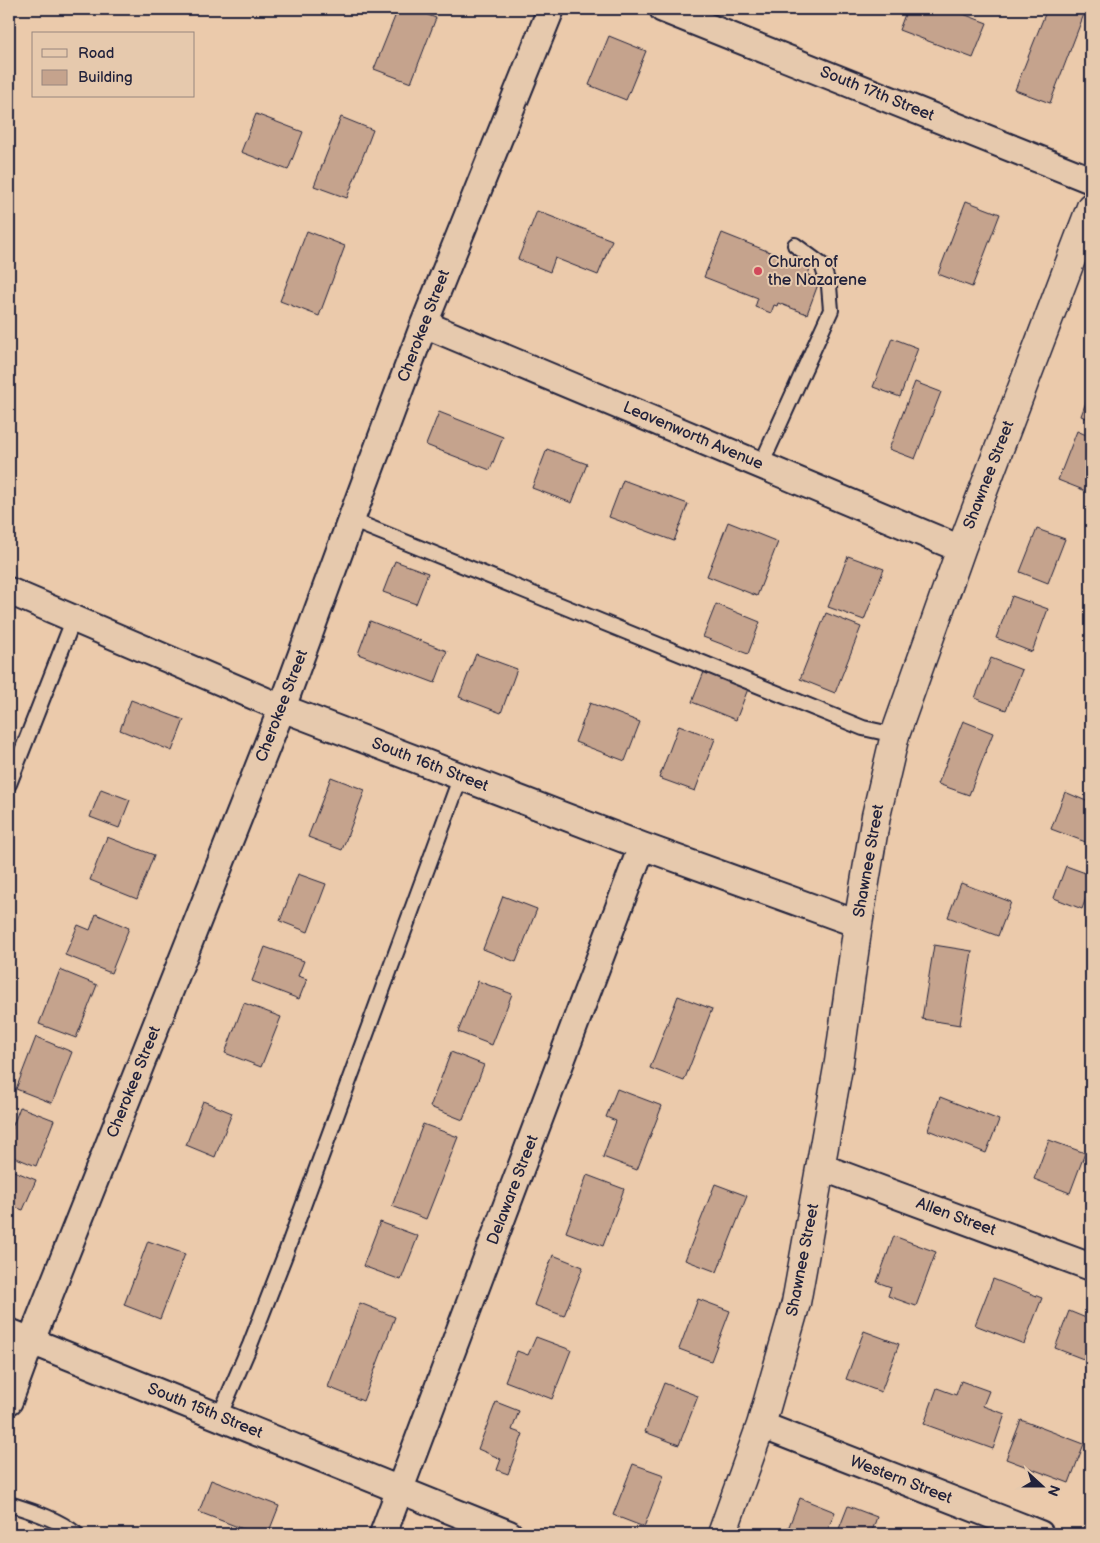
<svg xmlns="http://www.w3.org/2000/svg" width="1100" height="1543" font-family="'Balsamiq Sans',sans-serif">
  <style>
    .building { fill: #c5a38d; stroke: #22223b }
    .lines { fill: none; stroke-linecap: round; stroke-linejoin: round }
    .service-casing { stroke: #22223b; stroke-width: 18 }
    .minor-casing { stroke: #22223b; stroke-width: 30 }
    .tertiary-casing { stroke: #22223b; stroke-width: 31 }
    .service { stroke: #e6c9ad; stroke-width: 14 }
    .minor { stroke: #e6c9ad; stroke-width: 26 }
    .tertiary { stroke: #e6c9ad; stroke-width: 28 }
    .poi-dot { fill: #d1495b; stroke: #e6c9ad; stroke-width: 2 }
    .labels { text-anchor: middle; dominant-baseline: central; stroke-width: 4; stroke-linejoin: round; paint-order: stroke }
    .street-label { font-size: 16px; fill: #22223b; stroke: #e6c9ad }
    .poi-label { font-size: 16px; fill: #22223b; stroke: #e6c9ad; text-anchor: start }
  </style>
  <rect width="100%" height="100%" fill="#ebcaab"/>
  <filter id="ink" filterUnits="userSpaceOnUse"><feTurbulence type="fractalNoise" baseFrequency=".02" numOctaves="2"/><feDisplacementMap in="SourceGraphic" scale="10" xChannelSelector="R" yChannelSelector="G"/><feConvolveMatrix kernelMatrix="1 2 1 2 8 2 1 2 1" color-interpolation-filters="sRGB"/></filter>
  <g filter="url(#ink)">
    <path class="building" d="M398 9H412L436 18 411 83 374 69Z
      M907 9H950L987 23 973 58 899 30Z
      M1047 9H1086L1050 103 1015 90Z
      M609 36 646 51 626 100 589 85Z
      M256 114 303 132 288 170 241 152Z
      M341 117 373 130 347 198 314 186Z
      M966 201 1000 214 972 287 938 274Z
      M537 211 612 240 598 275 555 258 550 272 518 259Z
      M307 231 345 246 319 316 280 301Z
      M722 233 810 268 808 275 820 279 807 314 778 303 777 306 774 305 771 313 755 307 758 298 704 277Z
      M892 338 918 348 900 397 873 387Z
      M915 382 941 392 915 459 889 449Z
      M1091 388V420L1081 416Z
      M439 412 503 437 490 470 426 445Z
      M1077 431 1091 437V493L1058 480Z
      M547 449 587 464 572 503 532 488Z
      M623 480 688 504 674 541 609 517Z
      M728 522 778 542 757 596 707 576Z
      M1037 529 1065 539 1048 583 1020 572Z
      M848 556 884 569 864 620 828 607Z
      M395 561 428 573 416 604 383 592Z
      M1012 596 1048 609 1032 652 996 638Z
      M716 604 760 622 748 654 703 637Z
      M826 613 861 627 835 693 800 679Z
      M370 621 447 651 435 683 358 654Z
      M476 654 517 669 501 713 459 697Z
      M991 658 1022 670 1006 710 975 698Z
      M704 672 748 689 736 720 692 702Z
      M131 700 184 720 172 751 120 730Z
      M590 703 640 722 625 761 575 742Z
      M963 721 993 733 969 795 938 784Z
      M679 725 715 739 695 791 659 778Z
      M331 777 365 790 342 850 308 837Z
      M101 789 130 800 119 828 90 817Z
      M1065 792 1091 803V844L1051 829Z
      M107 837 154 855 137 899 90 880Z
      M1066 866 1091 875V884L1082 909 1054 898Z
      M298 874 326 884 308 932 280 921Z
      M961 883 1011 902 998 936 948 917Z
      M503 896 537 909 516 962 483 949Z
      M96 914 129 928 111 973 65 955 78 925 90 930Z
      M934 945 972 951 960 1025 922 1019Z
      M265 947 304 961 298 976 307 979 299 999 252 981Z
      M60 970 97 985 76 1038 39 1024Z
      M478 981 512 994 492 1045 458 1032Z
      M678 996 712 1009 684 1081 650 1068Z
      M244 1003 281 1017 261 1067 225 1053Z
      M36 1037 72 1052 52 1103 16 1089Z
      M451 1052 484 1065 463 1120 430 1107Z
      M617 1089 662 1106 637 1170 603 1157 616 1121 606 1117Z
      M940 1097 999 1120 986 1153 928 1130Z
      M203 1101 232 1113 215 1157 186 1145Z
      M20 1107 54 1120 36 1166 9 1155V1136Z
      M423 1124 458 1137 426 1219 392 1206Z
      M1049 1140 1085 1153 1070 1193 1034 1179Z
      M9 1169 36 1180 23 1210 9 1205Z
      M587 1175 624 1189 603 1246 566 1232Z
      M715 1184 747 1196 717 1272 685 1260Z
      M380 1222 418 1236 401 1280 363 1266Z
      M894 1236 936 1252 916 1306 888 1296 891 1287 877 1282Z
      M148 1241 185 1254 160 1319 124 1305Z
      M553 1255 583 1267 564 1316 534 1305Z
      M993 1279 1042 1298 1024 1344 975 1325Z
      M698 1299 730 1311 711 1361 679 1349Z
      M360 1303 395 1317 363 1401 328 1387Z
      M1069 1311 1091 1320V1362L1055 1348Z
      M864 1331 899 1344 881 1392 846 1379Z
      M536 1337 571 1350 552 1399 505 1381 517 1351 528 1355Z
      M961 1381 989 1391 983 1406 1005 1414 993 1449 924 1424 937 1388 956 1395Z
      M664 1383 698 1396 679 1445 645 1432Z
      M496 1402 519 1411 512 1430 523 1434 508 1474 497 1470 501 1459 478 1449Z
      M1021 1420 1084 1444 1069 1483 1006 1459Z
      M633 1464 664 1475 644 1527 613 1515Z
      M211 1480 279 1506 268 1534H256L199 1512Z
      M800 1498 835 1512 826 1534H786Z
      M848 1506 877 1517 871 1534H837Z"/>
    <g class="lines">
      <g class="service-casing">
        <path id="service" d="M761 465 831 310 829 286 822 265 795 245
          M351 520 863 728 895 735
          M9 784 74 618
          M219 1417 250 1345 285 1255 461 776
          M9 1504C31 1511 58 1519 76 1534"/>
      </g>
      <g class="minor-casing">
        <path id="minor" d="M663 9 1091 180
          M424 324 961 549
          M9 591 282 708 642 846 858 924
          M821 1167 1091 1267
          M9 1332 509 1534
          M9 1401 31 1341 282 708 351 520 424 324 551 9
          M761 1425 1040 1534
          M383 1534 642 846"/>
      </g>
      <g class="tertiary-casing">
        <path id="tertiary" d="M722 1534 761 1425 796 1303 839 1062 858 924 876 816 895 735 961 549 1091 207"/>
      </g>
      <use href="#service" class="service"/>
      <use href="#minor" class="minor"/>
      <use href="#tertiary" class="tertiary"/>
    </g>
  </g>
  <circle class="poi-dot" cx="758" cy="271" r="5"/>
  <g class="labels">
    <g class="street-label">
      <text transform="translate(877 94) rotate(22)">South 17th Street</text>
      <text transform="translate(424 326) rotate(-69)">Cherokee Street</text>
      <text transform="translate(693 436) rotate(23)">Leavenworth Avenue</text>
      <text transform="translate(989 475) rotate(-69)">Shawnee Street</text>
      <text transform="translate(282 706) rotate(-69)">Cherokee Street</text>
      <text transform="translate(430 765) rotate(21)">South 16th Street</text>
      <text transform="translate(869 861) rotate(-80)">Shawnee Street</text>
      <text transform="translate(134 1082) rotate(-68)">Cherokee Street</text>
      <text transform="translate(513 1190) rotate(-69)">Delaware Street</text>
      <text transform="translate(956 1217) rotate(20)">Allen Street</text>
      <text transform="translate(803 1260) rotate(-79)">Shawnee Street</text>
      <text transform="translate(205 1411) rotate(22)">South 15th Street</text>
      <text transform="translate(901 1480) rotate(21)">Western Street</text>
    </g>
    <g class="poi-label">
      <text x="768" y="262">Church of<tspan x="768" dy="18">the Nazarene</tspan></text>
    </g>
  </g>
  <rect width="1100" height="1543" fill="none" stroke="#e6c9ad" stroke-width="30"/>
  <rect x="15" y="15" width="1070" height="1513" fill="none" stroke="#22223b" stroke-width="2" filter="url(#ink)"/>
  <rect x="32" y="32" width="162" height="65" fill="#e6c9ad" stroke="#98867f"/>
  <rect x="42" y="49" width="25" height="8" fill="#e6c9ad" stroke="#98867f"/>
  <text x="78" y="58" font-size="15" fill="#22223b">Road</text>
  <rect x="42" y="70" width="25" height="15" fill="#c5a38d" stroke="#98867f"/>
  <text x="78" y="82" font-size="15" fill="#22223b">Building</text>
  <g transform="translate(1042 1486) rotate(111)" stroke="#e6c9ad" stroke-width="4" paint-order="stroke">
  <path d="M0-4L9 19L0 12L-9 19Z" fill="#22223b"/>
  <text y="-8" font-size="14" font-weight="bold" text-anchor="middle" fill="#22223b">N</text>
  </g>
</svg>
